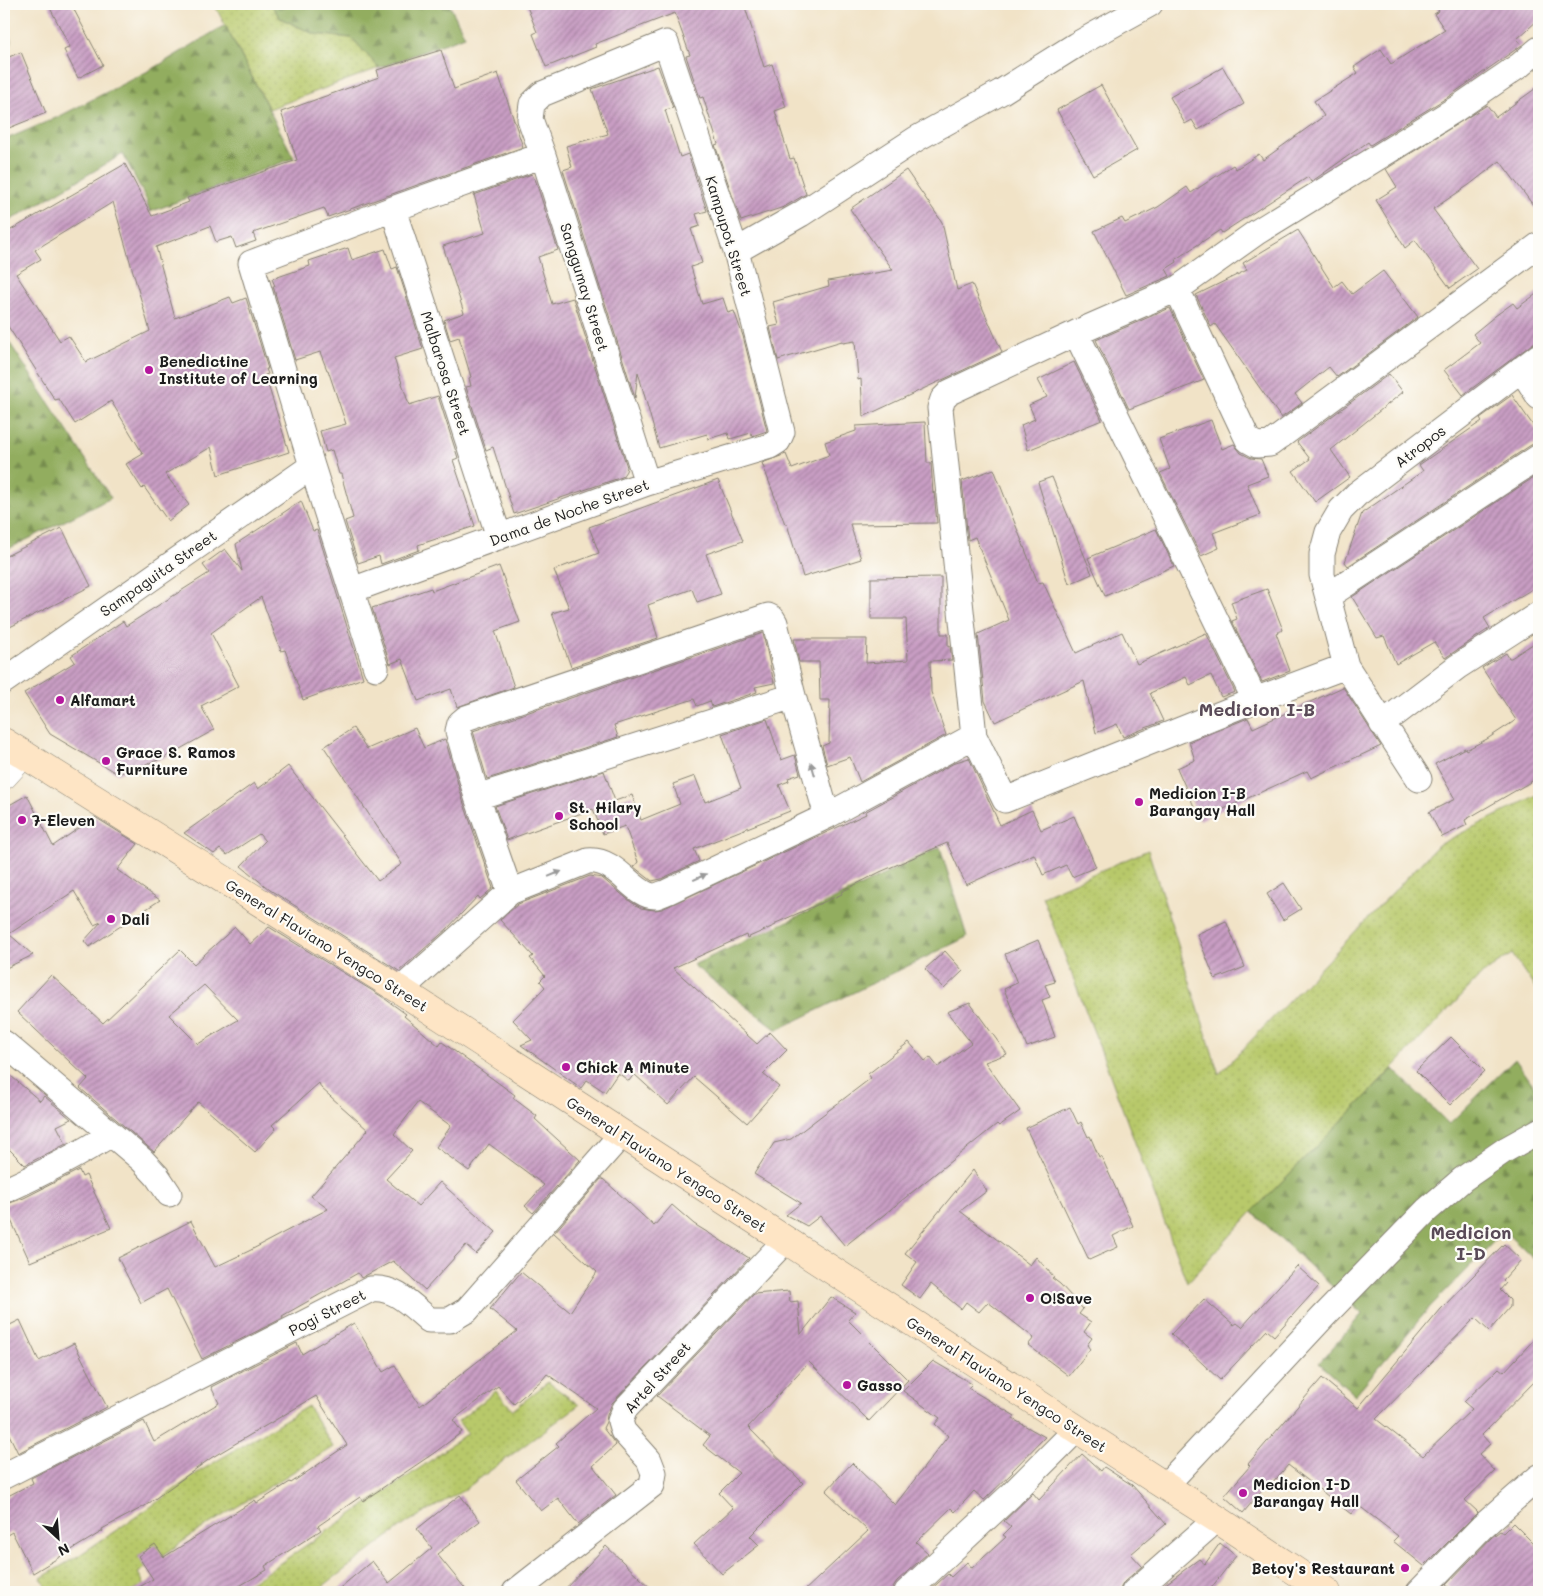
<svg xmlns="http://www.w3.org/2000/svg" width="1543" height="1596" font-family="Mali,sans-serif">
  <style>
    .grass { fill: url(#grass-dots); stroke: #6a7244 }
    .forest { fill: url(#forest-firs); stroke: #57643e }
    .building { fill: url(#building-hatch); fill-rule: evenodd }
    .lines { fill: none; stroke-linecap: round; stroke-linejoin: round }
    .minor-casing { stroke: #868072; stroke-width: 27 }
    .tertiary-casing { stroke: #868072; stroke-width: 29 }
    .secondary-casing { stroke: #868072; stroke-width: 29 }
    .minor { stroke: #fff; stroke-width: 25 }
    .tertiary { stroke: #fff; stroke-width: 28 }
    .secondary { stroke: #fee5c5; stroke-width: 28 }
    .oneway { fill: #999 }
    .poi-dot { fill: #b5179e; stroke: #fdfcf7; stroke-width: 2 }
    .labels { text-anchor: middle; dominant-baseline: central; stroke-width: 4.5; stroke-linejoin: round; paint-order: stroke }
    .street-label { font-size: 15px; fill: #1c1c1c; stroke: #fdfcf7 }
    .poi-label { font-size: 15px; font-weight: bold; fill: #1c1c1c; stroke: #fdfcf7; text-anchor: start }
    .quarter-label { font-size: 18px; font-weight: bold; fill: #594a57; stroke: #fdfcf7 }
  </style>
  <defs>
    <pattern id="grass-dots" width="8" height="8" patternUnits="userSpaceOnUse" patternTransform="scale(1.25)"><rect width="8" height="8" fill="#b8c96b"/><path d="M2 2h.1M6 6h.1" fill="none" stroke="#9eac5c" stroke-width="1.8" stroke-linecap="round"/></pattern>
    <pattern id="forest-firs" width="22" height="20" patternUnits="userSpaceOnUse" patternTransform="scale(1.25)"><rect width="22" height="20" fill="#92ad5f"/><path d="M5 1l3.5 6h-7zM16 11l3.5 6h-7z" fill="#768c4e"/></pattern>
    <pattern id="building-hatch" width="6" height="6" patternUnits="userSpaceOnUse" patternTransform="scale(1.25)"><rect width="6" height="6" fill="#c99ec4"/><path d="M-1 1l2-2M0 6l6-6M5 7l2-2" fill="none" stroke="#a2809e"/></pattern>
  </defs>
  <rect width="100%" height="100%" fill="#fdfcf7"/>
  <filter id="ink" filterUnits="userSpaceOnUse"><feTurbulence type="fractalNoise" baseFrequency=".02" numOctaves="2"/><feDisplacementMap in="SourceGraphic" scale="10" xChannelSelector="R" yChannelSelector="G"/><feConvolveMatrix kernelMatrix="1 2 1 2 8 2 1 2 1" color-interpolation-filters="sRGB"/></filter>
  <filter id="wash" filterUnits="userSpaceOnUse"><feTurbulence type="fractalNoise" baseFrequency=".0096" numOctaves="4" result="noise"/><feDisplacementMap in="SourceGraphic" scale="20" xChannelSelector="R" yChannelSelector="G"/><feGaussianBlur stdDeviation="1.12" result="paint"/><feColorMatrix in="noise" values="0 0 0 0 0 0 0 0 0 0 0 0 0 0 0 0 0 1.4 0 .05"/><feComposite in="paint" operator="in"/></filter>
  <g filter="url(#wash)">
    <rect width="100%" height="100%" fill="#f1e3c7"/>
    <path class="grass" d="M214 4H271L280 18 314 34 352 38 379 68 269 109Z
      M1539 794V994L1512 954 1482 974 1351 1112 1252 1212 1187 1283 1100 1048 1042 896 1148 850 1219 1074 1438 845Z
      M548 1382 579 1405 464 1490 408 1522 315 1592H233L261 1576 423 1466 467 1433 458 1421 496 1391 513 1410Z
      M308 1406 333 1447 195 1533 138 1573 149 1592H49L41 1578 78 1556 152 1506 200 1471Z"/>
    <path class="forest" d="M271 4H449L465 36 379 68 352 38 314 34 280 18Z
      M4 23 12 43 4 47Z
      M225 25 294 158 150 212 146 199 123 154 4 224V140L58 117 156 67Z
      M4 334 111 498 4 551Z
      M940 847 967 937 777 1030 693 965 814 909Z
      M1515 1059 1539 1093V1264L1504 1231 1430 1307 1355 1395 1319 1363 1362 1314 1252 1212 1393 1069 1449 1124Z"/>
    <g id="blocks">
      <path class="building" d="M48 4H71L103 65 78 78 64 50 70 47Z
        M526 4H744L764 67 772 64 786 107 775 111 790 159 794 158 806 194 784 207 741 221 715 145 718 144 703 97 700 98 686 56 690 55 675 13 623 33 595 44 596 47 546 67 533 34 537 32Z
        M1434 4H1539V19L1517 39 1522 45 1448 97 1370 145 1368 142 1311 182 1308 177 1222 233 1220 230 1176 259 1177 262 1166 269 1170 276 1126 295 1094 231 1122 218 1125 223 1158 207 1187 187 1191 193 1233 165 1236 169 1259 154 1263 160 1324 116 1314 101 1358 73 1354 67 1381 49 1391 64 1445 30 1434 14 1439 11Z
        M441 50 454 89 498 73 523 147 328 217 324 208 253 233 256 241 236 248 232 237 216 242 210 226 156 247 175 318 230 297 233 303 246 298 268 369H266L268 374 265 375 289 452 218 475 211 447 165 474 189 505 168 521 144 487 142 489 126 464 143 454 111 401 75 424 59 399 55 400 4 320V234L125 164 152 216 189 202 187 198 297 160 281 112 379 77 377 70ZM113 202 150 331 86 362 69 336 60 341 16 274 41 259 35 250Z
        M21 52 46 113 4 130V59Z
        M658 66 673 108 665 110 680 157 688 154 707 211 696 214 700 226 691 229 702 263 691 267 702 304 723 298 728 313 734 311 743 336 767 431 752 436 751 433 730 439 728 433 708 439 707 434 659 448 638 372 635 398 563 170 572 167 566 146 608 134 592 89Z
        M1223 67 1244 104 1198 130 1192 120 1185 124 1170 97Z
        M1101 85 1137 150 1093 175 1057 110Z
        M1539 86V213L1500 161 1469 185 1433 209 1477 269 1450 288 1415 240 1405 248 1376 200 1397 187 1386 169 1487 105 1496 117Z
        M906 170 942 222 957 290 972 284 1002 352 863 417 861 379 858 380 855 341 843 343 842 341 778 360 770 327 779 325 773 302 829 286 828 281 893 270 850 209Z
        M532 174 534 179H535L558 250 538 257 552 304 573 298 627 467 626 471 622 477 514 514 493 447 486 450 466 387 471 386 469 378 471 377 459 337 450 340 444 320 464 313 443 246 485 233 474 195Z
        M1298 230 1334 287 1342 281 1352 294 1383 271 1418 317 1337 377 1329 367 1295 394 1302 403 1281 418 1215 324 1211 327 1196 295 1247 270 1243 263Z
        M348 248 352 260 385 249 392 269 397 267 423 349 394 358 409 405 438 396 458 458 453 460 475 526 418 545 419 550 381 564 379 556 358 563 345 521 353 518 341 474H339L332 450 326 452 320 431 346 424 328 370H327L320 352 295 360 273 286H275L272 279 310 266 309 261Z
        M1539 292V339L1463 395 1444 370 1480 343 1473 334 1495 316 1513 303 1517 308Z
        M1170 308 1204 380 1129 409 1096 340Z
        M1074 362 1102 420 1028 450 1021 425 1035 419 1029 405 1047 397 1038 380Z
        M1389 374 1403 392 1331 450 1350 477 1315 502 1293 471 1310 459 1297 442Z
        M1512 395 1539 434V443L1531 445 1348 566 1345 562 1362 513 1423 471 1419 465 1482 421 1480 418Z
        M1211 420 1222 449 1234 444 1241 453 1251 458 1261 459 1268 476 1247 484 1260 515 1213 533 1219 548 1201 556 1160 473 1170 469 1159 439Z
        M925 422 927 463H931L933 493 934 492 937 523 850 524 861 559 803 577 787 524H785L762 463 786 454 792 469 829 455 825 442 856 431V426Z
        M994 469 1038 583 1043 582 1076 653 1122 632 1137 664 1206 633 1235 692 1221 697 1211 675 1190 685 1186 677 1150 693 1163 721 1123 737 1117 724 1096 733 1084 681 995 722 985 701 978 634 1009 620 975 537 968 540 962 481Z
        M1539 474V585L1484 618 1490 628 1445 658 1434 642 1396 664 1384 636 1377 638 1352 597Z
        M1052 477 1092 574 1069 584 1038 482Z
        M718 480 743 541 706 554 721 594 697 602 692 589 648 605 658 638 571 667 552 613 569 608 554 570 599 553 589 527Z
        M301 501 313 531 317 530 363 678 303 700 285 650 281 651 261 597 211 633 239 686 201 706 214 730 164 758 120 773H116L50 734 24 693 75 662 71 656 123 621 126 626 209 573 203 565 225 549 242 571 236 544Z
        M62 528 91 586 4 630V557Z
        M1156 529 1174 566 1105 596 1088 558Z
        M499 566 520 622 495 631 514 687 457 707 451 689 418 701 402 659 390 664 372 608 431 588 432 591Z
        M941 577V634H948V647L950 646 952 660 930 661 931 692 946 735 860 782 850 757 827 765 822 746 829 743 830 700H820L819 662H799L794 639H867L866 663 908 660 906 619H871V578Z
        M1267 589 1283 630 1276 633 1290 671 1262 682 1232 621 1237 619 1231 602Z
        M763 633 774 683 755 687 757 692 712 707 710 701 697 706 694 699 614 725 618 737 487 779 473 731Z
        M1539 640V777L1465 820 1467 825 1442 837 1429 812 1455 799 1435 764 1465 748 1466 750 1487 739 1516 720 1482 668 1506 653 1509 658H1511Z
        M1343 687 1381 746 1311 778 1307 771 1200 820 1177 768 1195 760 1189 742 1248 718 1253 728Z
        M767 719 781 760 795 755 800 774 788 778 789 781 779 785 790 811 694 849 699 861 661 879 652 881 634 867 638 862 625 826 603 834 593 809 507 840 495 806 604 771 615 801 632 795 641 820 680 804 673 784 695 776 705 802 741 788 722 734Z
        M353 728 367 749 415 728 424 748 445 739 463 801 493 888 480 899 478 896 447 929 399 971 270 890 241 866 265 841 259 834 227 855 220 849 214 854 184 833 254 783 258 789 288 766 378 881 402 864 324 747Z
        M969 758 1000 825 1032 810 1041 830 1074 816 1096 867 1072 877 1066 865 1043 875 1034 854 966 885 947 843 880 872 841 892 842 894 776 923V925L747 938 746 935 673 968 757 1044 770 1032 787 1050 763 1074 779 1087 747 1123 694 1077 668 1105 634 1074 629 1081 618 1073 605 1092 587 1080 581 1088 521 1045 532 1040 513 1020 545 987 540 981 545 976 530 958 533 956 500 920 518 904 590 876 602 878 631 902 641 908 654 910 662 909 866 814 865 812 956 762Z
        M27 795 53 846 95 817 138 844 117 870 160 900 89 947 84 941 101 922 94 925 74 891 9 934 33 955 4 969V808Z
        M1284 883 1301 909 1283 920 1267 894Z
        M1226 921 1245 967 1215 979 1197 934Z
        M235 927 250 944 269 927 381 996 406 1014 404 1016 439 1046 442 1042 515 1095 513 1098 537 1116 535 1119 580 1160 533 1213 525 1206 544 1185 489 1144 469 1171 436 1147 451 1126 418 1102 394 1134 412 1151 386 1179 418 1206 440 1182 496 1232 476 1254 466 1245 425 1290 393 1261 361 1278 358 1273 282 1316 283 1318 202 1359 167 1289 141 1303 118 1258 191 1221 215 1267 249 1251 328 1209 311 1196 368 1130 321 1088 319 1083 272 1125 276 1129 255 1152 198 1102 154 1152 80 1088 88 1079 17 1012 51 975 103 1023 180 950 194 964ZM204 985 238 1020 198 1044 169 1015Z
        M1038 940 1055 982 1045 985 1050 997 1042 1000 1055 1037 1027 1047 1004 989 1017 983 1005 954Z
        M945 951 963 971 944 989 925 969Z
        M970 1003 1007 1054 985 1062 1020 1111 999 1126 997 1124 845 1246 820 1216 807 1226 786 1215 801 1203 754 1174 774 1143 791 1139 871 1078 868 1074 909 1042 925 1061 930 1057 938 1067 971 1043 947 1012Z
        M1451 1037 1485 1071 1450 1105 1416 1071Z
        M4 1070 40 1101 44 1096 71 1119 57 1126 66 1144 25 1165 4 1144Z
        M1070 1107 1078 1124 1081 1122 1088 1137 1090 1136 1099 1157 1101 1156 1133 1226 1113 1236 1118 1247 1089 1260 1026 1128Z
        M79 1170 82 1177 86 1175 111 1228 30 1262 4 1205 24 1198Z
        M973 1170 987 1191 960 1211 1030 1265 1036 1257 1054 1277 1052 1278 1060 1284 1083 1309 1079 1314 1091 1322 1084 1332 1092 1338 1087 1345 1090 1349 1069 1376 1028 1345 1034 1338 988 1302 979 1312 966 1302 961 1309 931 1284 920 1299 901 1285 917 1262 905 1253Z
        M601 1179H603L654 1226 672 1205 694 1224 749 1258 612 1403 607 1415 606 1422 603 1428 616 1445 593 1466 616 1495 578 1524 558 1498 541 1511 516 1480 559 1446 556 1443 596 1408 547 1374 543 1379 514 1404 498 1386 453 1420 462 1432 434 1453 363 1501 360 1497 318 1526 321 1530 265 1566 267 1570 229 1592H131L153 1579 138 1556 155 1544 164 1557 255 1500 257 1503 290 1482 291 1483 347 1445 316 1396 211 1458 145 1506 102 1529 103 1531 33 1573 12 1532 4 1537V1498L33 1483 31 1478 144 1421 154 1442 219 1403 211 1387 297 1343 302 1354 354 1323 383 1372 395 1365 420 1406 517 1331 490 1309 521 1272 570 1312 597 1272 554 1233Z
        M1504 1244 1521 1260 1503 1280 1506 1283 1500 1290 1510 1300V1307L1489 1331 1475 1318 1376 1419 1423 1456 1472 1409 1464 1402 1499 1368 1504 1372 1539 1334V1377L1482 1435 1490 1444 1479 1454 1495 1471 1465 1500 1478 1512 1424 1566 1393 1541 1398 1536 1358 1505 1351 1514 1288 1465 1271 1485 1268 1483 1243 1513 1224 1496 1250 1466 1248 1464 1322 1378 1358 1408 1441 1309Z
        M1297 1266 1319 1286 1274 1336 1267 1330 1220 1380 1171 1334 1204 1299 1234 1325 1237 1323 1242 1327Z
        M789 1291 790 1302 798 1301 801 1334 831 1297 855 1312 848 1320 908 1380 869 1421 809 1362 748 1427 803 1483 750 1536 759 1545 722 1574 694 1544 733 1508 719 1493 739 1473 703 1445 710 1436 657 1396 754 1294Z
        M20 1320 39 1361 74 1343 107 1407 18 1453 4 1424V1328Z
        M933 1361 972 1384 968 1388 1015 1416 1013 1419 1045 1437 1012 1471 1013 1472 984 1500 974 1491 955 1512 951 1508 916 1542 928 1553 897 1581 893 1587V1592H803L868 1531 826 1491 852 1463 895 1505 948 1436 935 1424 940 1418 903 1391Z
        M1082 1454 1101 1471 1104 1467 1132 1485 1166 1524 1131 1554 1142 1566 1124 1582 1121 1587 1120 1592H928L948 1574 951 1577 967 1562 972 1568 1006 1537 1003 1535 1011 1527 1004 1521 1033 1493 1039 1500Z
        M460 1495 480 1521 437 1554 468 1592H335L372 1561 389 1583 432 1548 417 1529Z
        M1513 1523 1539 1549V1592H1455L1446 1585 1492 1537 1500 1531 1503 1533Z
        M1220 1543 1236 1556 1208 1592H1155L1199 1559 1205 1564Z
        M606 1546 655 1592H562Z"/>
    </g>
  </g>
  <g filter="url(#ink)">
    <use href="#blocks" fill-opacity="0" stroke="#868072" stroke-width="1"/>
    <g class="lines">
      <g class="minor-casing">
        <path id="minor" d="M393 209 499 537
          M736 251 801 214 916 139 1001 92 1076 45 1150 4
          M1177 289 1248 440 1257 445 1270 444 1539 245
          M1076 333 1255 700
          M1521 369 1539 397
          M352 590 647 483 770 446 778 441 782 432 736 251 666 43 542 94 532 104 530 119 543 155 647 483
          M1328 596 1539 457
          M1346 666 1255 700 1005 800 974 736 940 408 943 399 950 392 1076 333 1177 289 1257 232 1456 109 1520 65 1539 49
          M376 668 312 466 251 263 393 209 543 155
          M4 681 312 466
          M1382 724 1457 667 1539 614
          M1419 779 1346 666 1322 575V554L1328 532 1341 510 1357 494 1539 356
          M477 797 793 696
          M510 892 477 797 458 731 460 723 466 718 768 616 772 618 775 623 793 696 827 816
          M400 990 510 892 588 861C618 858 634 898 656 896 660 895 664 893 667 892L827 816 974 736
          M4 1043 142 1160 157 1176 169 1194
          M4 1191C41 1174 77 1156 111 1134
          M4 1476 371 1289C395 1286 412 1306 429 1320H450L467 1310 621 1135
          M1165 1486 1323 1317 1427 1210 1463 1179 1505 1150 1539 1131
          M515 1592 652 1485 654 1473 649 1460 623 1431 620 1421 625 1409 785 1241
          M907 1592 1011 1495 1077 1429
          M1134 1592 1217 1519
          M1419 1592 1482 1527 1539 1477"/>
      </g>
      <g class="tertiary-casing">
        <path id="tertiary" d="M4 775 23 754"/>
      </g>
      <g class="secondary-casing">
        <path id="secondary" d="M4 742 400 990 1165 1486 1217 1519 1327 1592"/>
      </g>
      <use href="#minor" class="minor"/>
      <use href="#tertiary" class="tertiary"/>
      <use href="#secondary" class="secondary"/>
    </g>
    <defs><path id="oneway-solid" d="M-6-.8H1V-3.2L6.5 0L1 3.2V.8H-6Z" transform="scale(1.25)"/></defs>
    <g class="oneway">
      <use href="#oneway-solid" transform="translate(813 769) rotate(-106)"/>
      <use href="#oneway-solid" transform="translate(555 874) rotate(-22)"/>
      <use href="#oneway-solid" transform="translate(700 877) rotate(-25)"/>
    </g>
  </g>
  <g class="poi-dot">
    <circle cx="149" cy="370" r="5"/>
    <circle cx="60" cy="700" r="5"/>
    <circle cx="106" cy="761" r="5"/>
    <circle cx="1139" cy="802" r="5"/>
    <circle cx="559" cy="816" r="5"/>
    <circle cx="22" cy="820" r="5"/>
    <circle cx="111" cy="919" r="5"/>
    <circle cx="566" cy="1067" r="5"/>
    <circle cx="1030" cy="1298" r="5"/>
    <circle cx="847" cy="1385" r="5"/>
    <circle cx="1243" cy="1493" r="5"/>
    <circle cx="1405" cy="1568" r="5"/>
  </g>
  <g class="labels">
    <g class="street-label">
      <text transform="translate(729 236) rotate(73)">Kampupot Street</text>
      <text transform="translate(585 287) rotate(73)">Sanggumay Street</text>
      <text transform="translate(446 373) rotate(72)">Malbarosa Street</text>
      <text transform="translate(1420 446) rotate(-37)">Atropos</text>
      <text transform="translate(569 512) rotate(-20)">Dama de Noche Street</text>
      <text transform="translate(158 573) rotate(-35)">Sampaguita Street</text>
      <text transform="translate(327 945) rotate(32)">General Flaviano Yengco Street</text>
      <text transform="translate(667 1164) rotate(33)">General Flaviano Yengco Street</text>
      <text transform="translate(327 1312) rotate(-27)">Pogi Street</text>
      <text transform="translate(657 1377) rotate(-48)">Artel Street</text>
      <text transform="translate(1007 1384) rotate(33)">General Flaviano Yengco Street</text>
    </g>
    <g class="poi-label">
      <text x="159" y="361">Benedictine<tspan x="159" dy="17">Institute of Learning</tspan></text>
      <text x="70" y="700">Alfamart</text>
      <text x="116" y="752">Grace S. Ramos<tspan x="116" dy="17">Furniture</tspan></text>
      <text x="1149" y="793">Medicion I-B<tspan x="1149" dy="17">Barangay Hall</tspan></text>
      <text x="569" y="807">St. Hilary<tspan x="569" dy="17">School</tspan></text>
      <text x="32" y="820">7-Eleven</text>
      <text x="121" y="919">Dali</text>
      <text x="576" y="1067">Chick A Minute</text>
      <text x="1040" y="1298">O!Save</text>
      <text x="857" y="1385">Gasso</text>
      <text x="1253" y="1484">Medicion I-D<tspan x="1253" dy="17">Barangay Hall</tspan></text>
      <text x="1395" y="1568" text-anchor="end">Betoy's Restaurant</text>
    </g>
    <g class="quarter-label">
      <text x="1257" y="709">Medicion I-B</text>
      <text x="1471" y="1232">Medicion<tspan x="1471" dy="21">I-D</tspan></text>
    </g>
  </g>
  <rect width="1543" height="1596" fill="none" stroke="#fdfcf7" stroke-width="20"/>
  <g transform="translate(58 1538) rotate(154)" stroke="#fdfcf7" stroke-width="4" paint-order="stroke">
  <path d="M0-4L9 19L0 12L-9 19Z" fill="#1c1c1c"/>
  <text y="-8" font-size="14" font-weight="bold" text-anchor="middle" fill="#1c1c1c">N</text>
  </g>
</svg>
